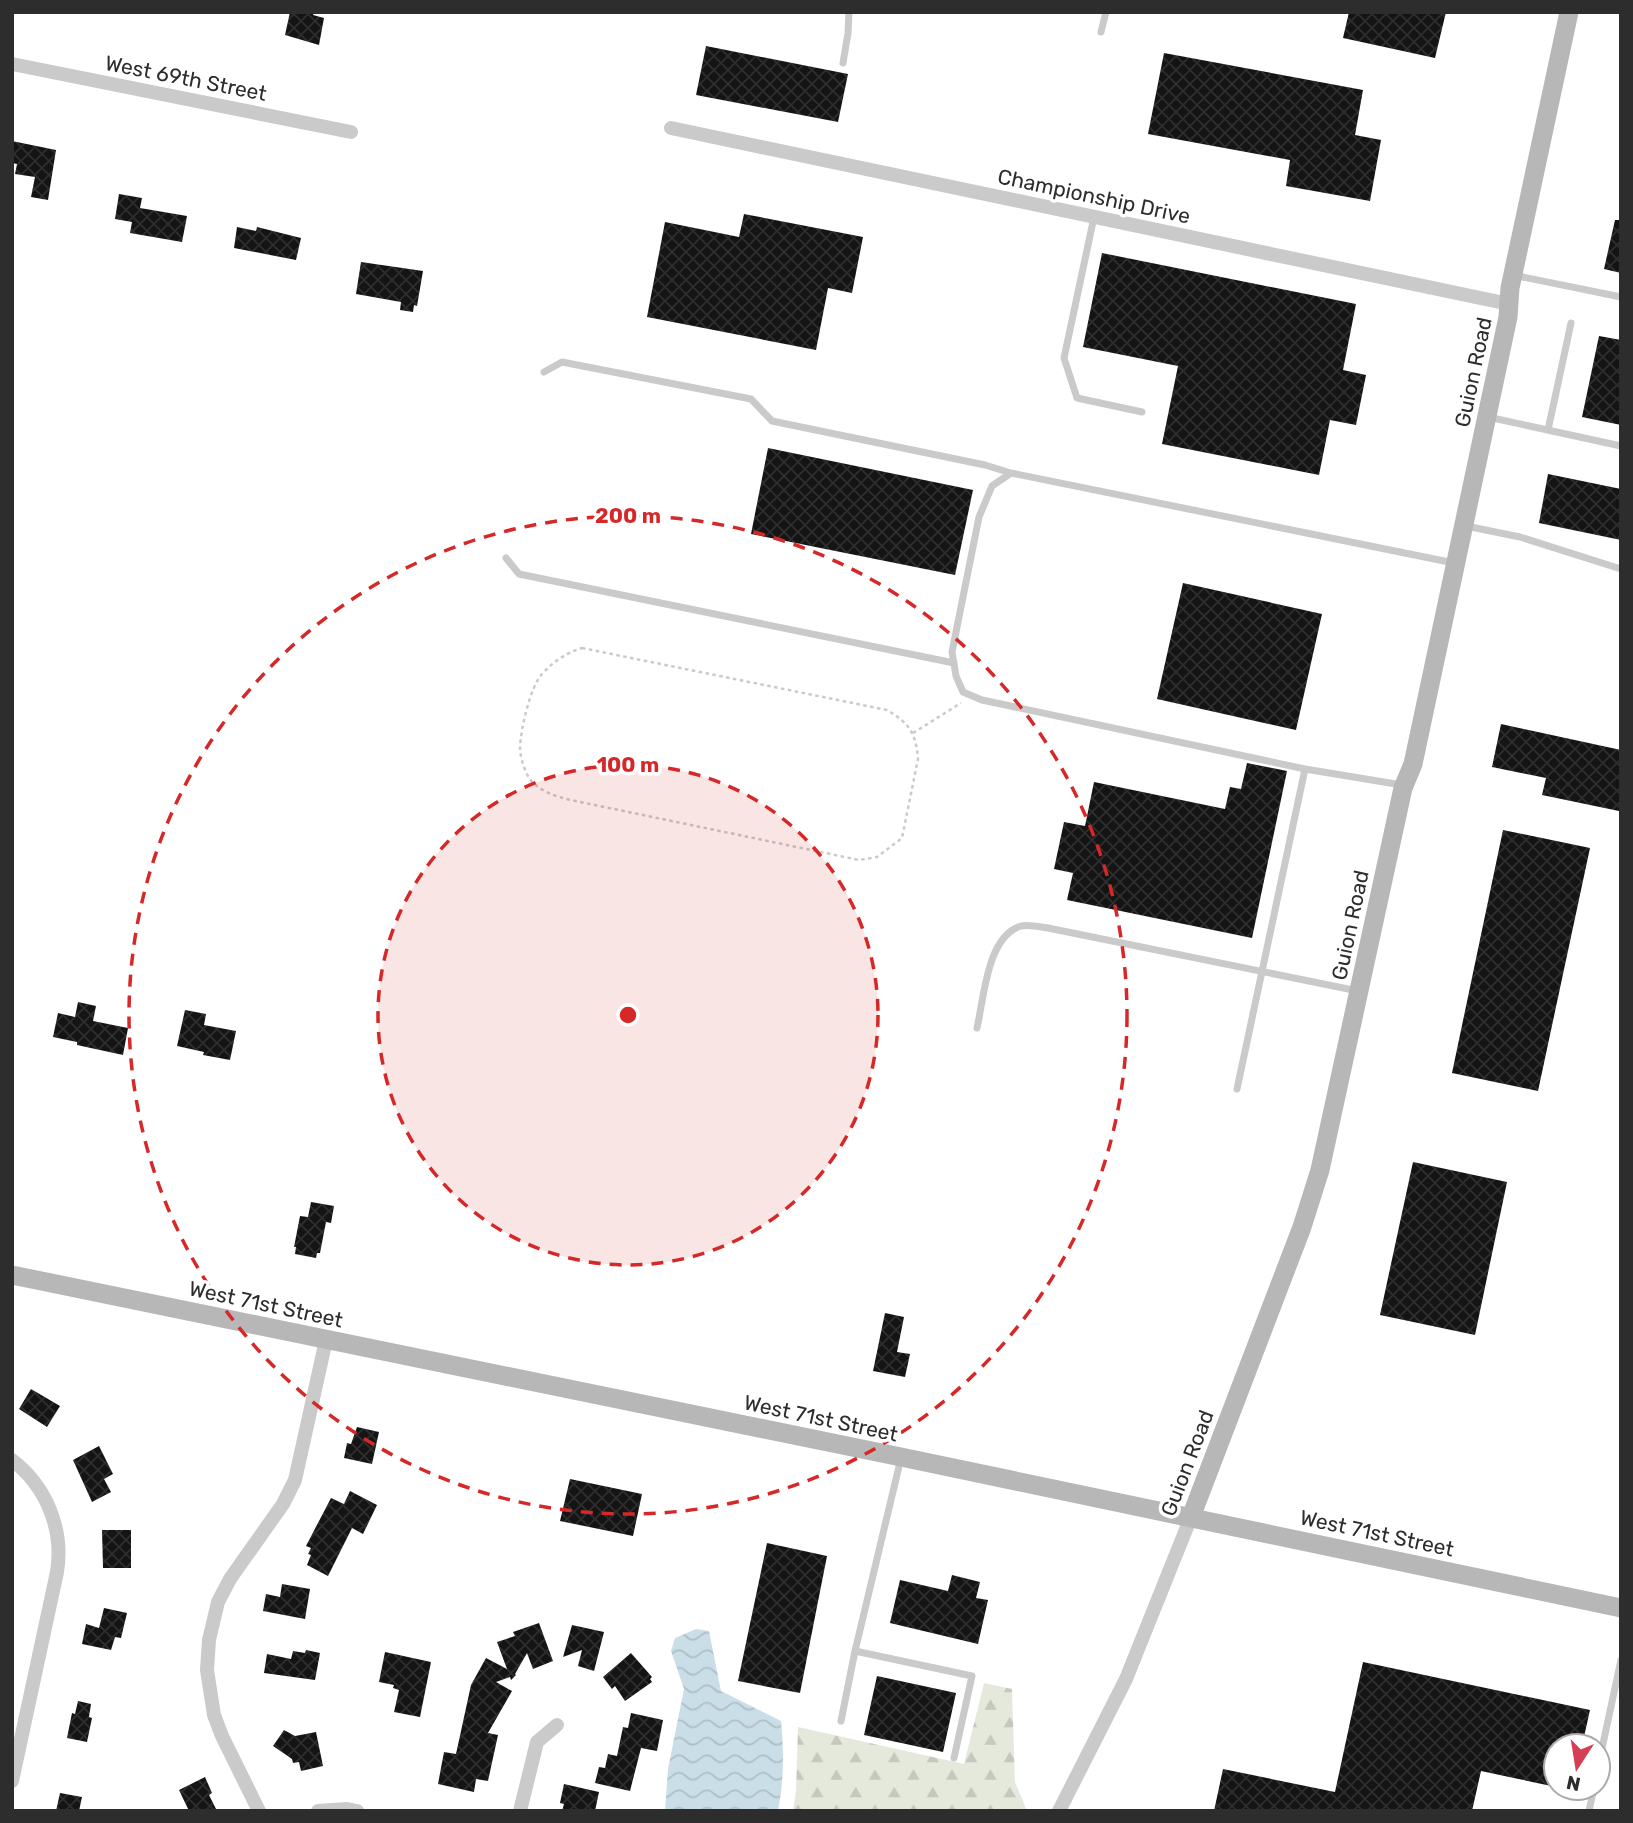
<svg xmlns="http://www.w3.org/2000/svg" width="1633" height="1823" font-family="Rubik,sans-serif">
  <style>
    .forest { fill: url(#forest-firs) }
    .water { fill: url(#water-waves) }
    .building { fill: url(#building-cross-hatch) }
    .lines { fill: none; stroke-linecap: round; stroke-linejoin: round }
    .path { stroke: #cacaca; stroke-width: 2.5; stroke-dasharray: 3.5 3.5; stroke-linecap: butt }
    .lane { stroke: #cacaca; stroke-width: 7 }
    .street { stroke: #cacaca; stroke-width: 14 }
    .secondary { stroke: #b7b7b7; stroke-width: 19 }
    .ring { fill: none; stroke: #d62828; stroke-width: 3.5; stroke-dasharray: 12 9 }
    .labels { text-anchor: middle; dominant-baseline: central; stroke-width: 7; stroke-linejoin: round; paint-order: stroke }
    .street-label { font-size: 21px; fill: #2d2d2d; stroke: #fff }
    .centre { fill: #d62828; stroke: #fff; stroke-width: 3.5 }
    .ring-label { font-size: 21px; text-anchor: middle; font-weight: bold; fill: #d62828; stroke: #fff; stroke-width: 7; stroke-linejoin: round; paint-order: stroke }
  </style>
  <defs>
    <pattern id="forest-firs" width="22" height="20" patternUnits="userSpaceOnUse" patternTransform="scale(1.75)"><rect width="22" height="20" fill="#e4e9dc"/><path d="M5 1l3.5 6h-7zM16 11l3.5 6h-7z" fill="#c4c8bd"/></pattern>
    <pattern id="water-waves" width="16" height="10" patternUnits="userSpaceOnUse" patternTransform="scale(1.75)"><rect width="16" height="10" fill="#cadee8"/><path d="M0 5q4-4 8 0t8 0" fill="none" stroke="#aebfc7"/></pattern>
    <pattern id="building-cross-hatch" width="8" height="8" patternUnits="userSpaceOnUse" patternTransform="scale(1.75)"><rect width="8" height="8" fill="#141414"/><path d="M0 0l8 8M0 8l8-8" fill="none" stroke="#2e2e2e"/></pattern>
  </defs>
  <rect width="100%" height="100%" fill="#fff"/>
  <path class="forest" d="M984 1683 1012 1689 1015 1782 1027 1811H793L796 1791 798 1727 964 1764Z"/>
  <path class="water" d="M696 1629 709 1631 721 1691 781 1721C784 1752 784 1780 778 1811H665L668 1769 684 1689 671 1651 675 1638Z"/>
  <path class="building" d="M290 12H314L313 15 324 18 319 45 285 35Z
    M1349 12H1446L1435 58 1343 38Z
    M706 46 848 74 838 122 696 95Z
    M1164 53 1363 90 1355 135 1381 140 1370 201 1286 186 1290 160 1148 134Z
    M12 141 56 150 48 200 31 197 35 177 15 174 17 164 12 163Z
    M119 194 142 198 140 208 187 216 182 242 130 233 132 222 115 219Z
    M744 214 863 237 852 293 828 288 816 350 647 317 665 222 739 237Z
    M1615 220H1621V273L1604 269Z
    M237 227 256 231 257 227 301 238 296 260 234 248Z
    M1102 253 1356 304 1343 370 1366 375 1356 425 1330 420 1319 475 1162 444 1178 366 1083 347Z
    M361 262 423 271 417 306 414 305 413 312 400 310 401 302 356 294Z
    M1599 336 1621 340V425L1582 417Z
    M768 448 973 490 955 575 751 534Z
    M1548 474 1621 489V540L1539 523Z
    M1183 583 1322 614 1296 730 1157 699Z
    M1501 724 1621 750 1619 811 1542 795 1546 778 1492 767Z
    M1247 763 1287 771 1252 938 1067 900 1073 873 1054 869 1064 822 1085 826 1094 782 1225 809 1230 787 1241 789Z
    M1503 830 1590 848 1538 1091 1452 1073Z
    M78 1002 96 1006 93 1021 128 1028 123 1055 77 1045V1042L53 1037 58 1013 75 1017Z
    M185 1010 206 1014 204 1025 236 1031 230 1060 203 1055 204 1052 177 1046Z
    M1413 1162 1507 1182 1475 1335 1380 1315Z
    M311 1202 334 1206 331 1223 326 1222 320 1253H317L316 1258 295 1254 296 1247H294L300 1216 308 1217Z
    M885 1313 904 1317 897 1352 910 1354 905 1377 873 1371Z
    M31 1389 60 1406 47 1427 19 1409Z
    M357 1427 379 1432 372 1464 344 1458 347 1443 351 1444Z
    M99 1446 113 1474 104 1479 111 1492 92 1502 73 1460Z
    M570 1479 642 1494 633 1536 560 1521Z
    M350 1491 377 1505 363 1534 352 1528 328 1576 307 1565 311 1555 308 1554 311 1548 306 1546 331 1498 344 1504Z
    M102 1530H131V1568H103Z
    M767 1543 827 1556 800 1693 738 1681Z
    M952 1575 980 1582 976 1598 988 1600 978 1644 890 1623 900 1580 948 1591Z
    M282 1584 310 1589 305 1619 263 1611 266 1594 280 1597Z
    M104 1608 127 1613 121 1638 115 1637 111 1650 82 1644 86 1624 99 1628Z
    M539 1623 553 1661 533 1669 527 1653 515 1674 516 1675 511 1680 510 1677 496 1682 512 1691 488 1733 498 1735 488 1781 476 1779 474 1792 438 1784 444 1752 456 1754 471 1685 486 1658 507 1669 497 1642 515 1636 513 1632Z
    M572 1625 604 1632 594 1671 578 1666 582 1650 563 1657Z
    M306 1650 320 1653 315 1680 264 1673 267 1654 291 1659 293 1651 305 1653Z
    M385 1652 431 1662 420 1717 394 1712 399 1690 393 1688 394 1685 379 1682Z
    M631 1653 652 1677 650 1679 652 1682 625 1701 615 1686 612 1689 603 1677Z
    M1363 1662 1590 1710 1582 1746H1556V1787L1481 1771 1472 1811H1214L1223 1769 1335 1792Z
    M877 1676 956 1693 943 1752 864 1735Z
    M78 1701 91 1704 89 1717 92 1718 87 1742 67 1738 72 1713 75 1714Z
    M631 1713 663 1720 657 1751 641 1748 630 1791 595 1783 599 1767 605 1768 608 1754 617 1756 623 1727 628 1728Z
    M284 1730 295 1736 316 1732 323 1766 301 1771 299 1762 293 1763 292 1759 273 1746Z
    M205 1777 212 1793 209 1795 217 1811H189L179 1790Z
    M564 1784 599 1792 595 1811H562L564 1804 560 1803Z
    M60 1793 82 1797 79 1811H56Z"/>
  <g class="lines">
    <path class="path" d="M582 648 887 710C909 723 916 733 918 759L902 838 877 857 859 860 566 799C552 795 538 790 529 778 524 769 520 757 520 747 521 728 530 688 542 674 554 661 566 653 582 648Z
      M913 733 961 703"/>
    <path class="lane" d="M1101 32 1106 12
      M843 63 848 33 849 12
      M1094 217 1064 358 1077 398 1142 412
      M1513 275 1621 297
      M544 372 562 362 751 399 772 421 985 465 1011 473
      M1488 417 1621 446
      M1548 430 1571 323
      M1466 526 1520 537 1621 569
      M506 558 519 574 954 663
      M1305 769 982 700 963 692 956 676 952 652 979 517 992 486 1011 473 1454 563
      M977 1028C984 998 987 936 1021 926 1029 924 1040 927 1048 928L1358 991
      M1237 1089 1305 769 1402 785
      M855 1651 972 1676 954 1758
      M841 1721 855 1651 901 1458
      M1598 1767 1621 1660
      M1589 1811 1594 1788"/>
    <path class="street" d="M12 64 351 132
      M671 128 1509 304
      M12 1460C46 1486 64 1529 57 1572L12 1781
      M259 1811 222 1736 214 1715 207 1670 209 1640 218 1602 230 1579 283 1504 295 1480 326 1340
      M318 1811 347 1809 357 1811
      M520 1811 537 1742 557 1725
      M1059 1811 1126 1679 1191 1517"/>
    <path class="secondary" d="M12 1275 901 1457 1621 1608
      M1191 1517 1302 1227 1320 1170 1403 788 1413 764 1508 317 1510 288 1569 12"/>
  </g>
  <circle cx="628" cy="1015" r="250" fill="#d62828" fill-opacity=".12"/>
  <g class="ring">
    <circle cx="628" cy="1015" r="250"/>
    <circle cx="628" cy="1015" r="499"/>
  </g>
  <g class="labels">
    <g class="street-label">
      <text transform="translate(186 78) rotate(11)">West 69th Street</text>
      <text transform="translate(1094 196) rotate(12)">Championship Drive</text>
      <text transform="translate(1473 372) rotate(-78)">Guion Road</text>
      <text transform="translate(1350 925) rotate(-78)">Guion Road</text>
      <text transform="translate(266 1304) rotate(12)">West 71st Street</text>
      <text transform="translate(821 1418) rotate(12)">West 71st Street</text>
      <text transform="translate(1187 1463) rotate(-69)">Guion Road</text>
      <text transform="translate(1377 1533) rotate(12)">West 71st Street</text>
    </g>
  </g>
  <circle cx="628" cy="1015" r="10" class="centre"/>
  <g class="ring-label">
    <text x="628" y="523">200 m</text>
    <text x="628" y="772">100 m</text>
  </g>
  <rect width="1633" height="1823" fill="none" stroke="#2d2d2d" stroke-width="28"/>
  <g transform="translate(1577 1767) rotate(192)"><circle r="33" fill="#ffffff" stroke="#ababab" stroke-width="2"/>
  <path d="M0-5L12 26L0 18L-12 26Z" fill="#d43f53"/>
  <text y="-10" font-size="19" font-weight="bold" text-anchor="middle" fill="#2d2d2d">N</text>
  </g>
</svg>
